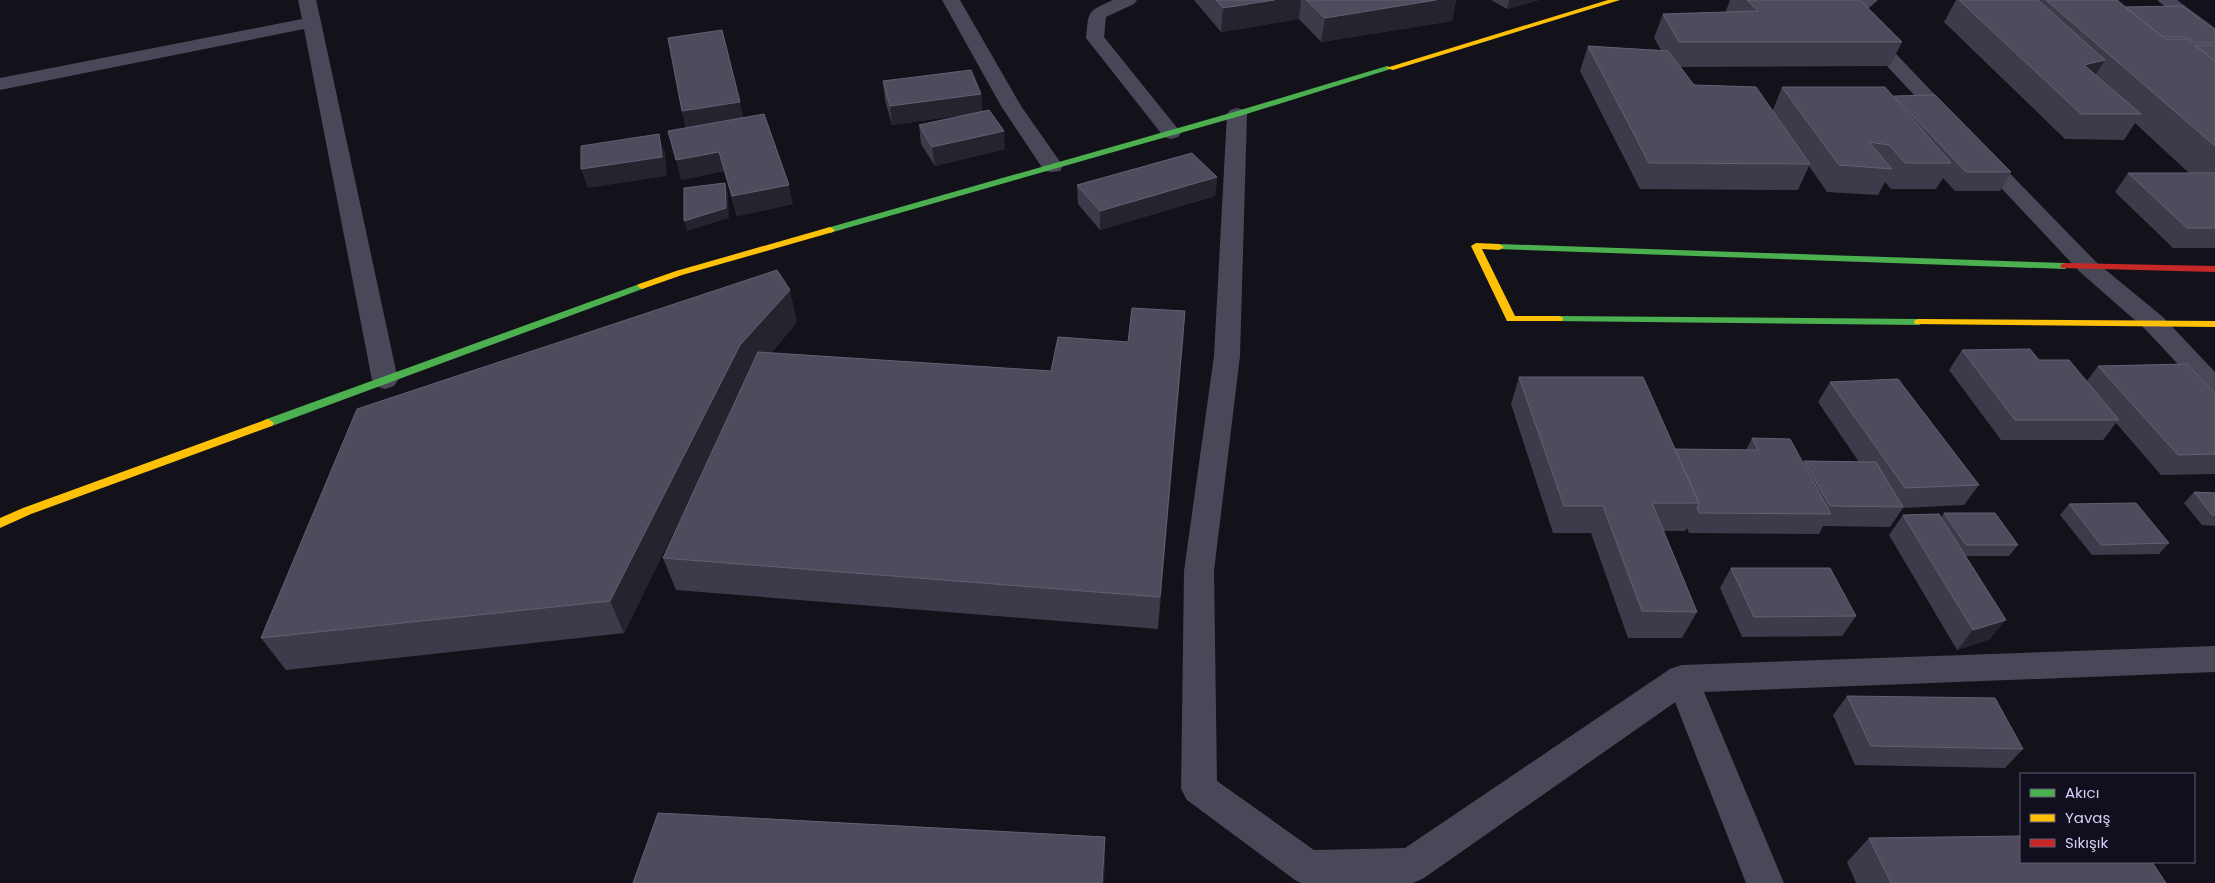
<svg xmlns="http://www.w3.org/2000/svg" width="2215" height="883" font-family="Poppins,sans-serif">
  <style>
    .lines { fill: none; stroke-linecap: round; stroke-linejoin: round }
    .lane { fill: #494859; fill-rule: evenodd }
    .street { fill: #494859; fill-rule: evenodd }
    .fast { fill: #4caf50; fill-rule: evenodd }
    .slow { fill: #ffc107; fill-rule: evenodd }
    .jam { fill: #c62828; fill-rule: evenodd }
    .wall { fill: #3c3b49 }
    .shaded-wall { fill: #25242e }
    .building { fill: #4d4b5c; stroke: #626074 }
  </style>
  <rect width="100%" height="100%" fill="#13121a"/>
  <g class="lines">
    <path class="lane" d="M1237 108 1244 110 1247 114 1240 356 1214 571 1217 781 1314 850 1405 848 1670 669 1682 665 1694 669 1698 679 1694 689 1424 878 1413 883H1301L1295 880 1187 800 1181 789 1184 571 1214 356 1227 114 1230 110Z"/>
    <path class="street" d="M298 0H316L321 22 398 380 394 386 385 389 376 386 372 380 304 29 0 90V78L302 19Z
      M942 0H960L1021 106 1063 166 1060 171 1052 172 1044 171 1041 166 1001 106Z
      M1113 0H1137L1134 4 1106 17 1104 37 1178 129 1181 133 1178 137 1171 139 1164 137 1086 38C1089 9 1087 12 1113 0Z
      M1858 0H1878L1860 16 1958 119 1961 123 1958 127 1951 129 1944 127 1843 19 1840 15Z
      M2157 0H2177L2215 28V43L2208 41Z
      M1980 148 1987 150 2096 262 2163 317 2215 372V397L2206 394 2145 329 2080 272 1973 158 1969 154 1973 150Z
      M2215 646V672L1704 692 1784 883H1746L1666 679 1670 669 1682 665Z"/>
    <path class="fast" d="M1387 66 1394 68 1240 116 833 232 830 233 825 230 827 228 1234 112Z
      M1499 244 2065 263 2070 266 2065 269 1496 249V245Z
      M642 283 645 284 647 286 645 288 272 426H264L262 423 264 420Z
      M1558 316 1919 319 1924 322 1919 325 1554 321 1553 319 1554 317Z"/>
    <path class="slow" d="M1608 0H1620L1393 70 1386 68Z
      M830 227 835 230 833 232 682 275 645 288 642 289 637 286 639 284 676 271Z
      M1476 243 1499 244 1504 247 1499 250 1482 249 1515 316H1558L1562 317 1563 319 1562 321H1507L1471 246Z
      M1919 319 2215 321V327L1915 324 1914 322 1915 320Z
      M268 419 274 423 272 426 31 514 0 528V518L23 508Z"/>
    <path class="jam" d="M2065 263 2215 266V272L2062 268 2060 266 2062 264Z"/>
  </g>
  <path class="wall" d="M1194 0H1456L1452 21 1321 42 1299 19 1221 32Z
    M1491 0H1539L1507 9Z
    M1730 0H1860L1902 42 1890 66 1681 67 1694 85 1773 110 1782 87 1893 96 2011 172 2000 191H1955L1943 178 1936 189H1891L1885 182 1878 195 1827 192 1809 166 1798 190 1640 189 1580 71 1588 46 1661 50 1654 38 1663 14 1727 12 1726 11Z
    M1956 0H2117L2125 7 2215 30V248H2173L2115 192 2128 173H2189L2135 123 2124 140 2065 139 1944 22Z
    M883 81 981 94 982 111 1005 149 935 166 921 144 919 125 969 114 892 125 885 100Z
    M682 111 743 117 793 204 737 216 724 171 681 180 686 128Z
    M1217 177 1215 196 1100 230 1078 204 1077 185Z
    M1185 311 1183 343 1158 629 676 590 663 558 698 482 624 633 286 670 261 638 797 322 771 353 1051 371 1128 342Z
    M1962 350 2039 360 2087 381 2098 366 2215 393V474L2161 475 2116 423 2103 440H2001L1949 370Z
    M1519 377 1675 449 1746 450 1752 438 1803 463 1804 461 1859 462 1818 402 1830 382 1979 485 1964 505 1903 508 1890 527 1823 526 1819 534 1689 533 1687 528 1685 531H1664L1697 612 1682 638H1628L1591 533H1553L1511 404Z
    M2194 492 2215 493V526L2202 525 2184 503Z
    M2069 504 2169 543 2159 554 2092 555 2060 515Z
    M1944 513 2018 545 2009 556H1965L1990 639 1957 650 1889 535 1903 515 1941 518Z
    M1731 568 1856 616 1842 636 1742 637 1720 588Z
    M1847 696 2023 749 2005 768 1855 765 1833 715Z
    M1869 838 2166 883H1856L1847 862Z"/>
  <path class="shaded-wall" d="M1274 0H1301L1299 19 1221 32 1223 8Z
    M1436 0H1456L1452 21 1321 42 1325 18Z
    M1509 0H1539L1507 9Z
    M2105 60 2089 85 2084 65Z
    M981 94 982 112 892 125 890 106Z
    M740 102 744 121 687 130 682 111Z
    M1004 131 1005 149 935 166 932 147Z
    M659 134 665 153 667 176 588 188 581 169Z
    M719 152 724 171 681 180 676 160Z
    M1217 177 1215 196 1100 230V211Z
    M725 183 728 193 729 218 687 231 684 221Z
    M789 185 793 204 737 216 732 196Z
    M790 290 797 322 749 378 624 633 610 601 740 345Z
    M1185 311 1183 343 1158 629 1160 597Z
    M2006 620 1990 639 1957 650 1973 630Z
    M1105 837V866L1104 883H1102Z"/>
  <path class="building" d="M1216 0H1274L1223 8Z
    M1306 0H1436L1325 18Z
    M1747 0H1860L1902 42H1679L1663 14 1758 11Z
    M1959 0H2038L2105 60 2084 65 2141 114H2081Z
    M2046 0H2117L2165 39H2187L2215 61V146Z
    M2182 6 2215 30V43H2195L2186 37H2163L2125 7Z
    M722 30 740 102 682 111 668 38Z
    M2195 45H2215V61Z
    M1588 46 1668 51 1694 85 1756 87 1810 164 1649 163Z
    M971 70 981 94 890 106 883 81Z
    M1782 87H1885L1951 163H1905L1889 145 1869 142 1892 169 1839 165Z
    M1935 95 2011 172H1966L1894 96Z
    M989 110 1004 131 932 147 919 125Z
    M764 114 789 185 732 196 719 152 676 160 668 131Z
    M659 134 662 157 581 169V146Z
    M1192 153 1217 177 1100 211 1077 185Z
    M2128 173H2215V228H2187Z
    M725 183 726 208 684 221V188Z
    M777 270 790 290 740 345 610 601 261 638 357 409Z
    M1132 308 1185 311 1160 597 663 558 758 352 1051 371 1058 337 1128 342Z
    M2030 349 2039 360H2069L2119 420H2015L1962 350Z
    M2187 364 2215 393V454L2178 455 2098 366Z
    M1519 377H1643L1699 503H1652L1697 612 1642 611 1603 506H1564Z
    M1898 379 1979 485 1905 488 1830 382Z
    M1752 438 1790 439 1831 514 1699 513 1697 508 1699 503 1675 449 1758 450Z
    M1804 461 1876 462 1903 507 1830 506Z
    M2194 492 2215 493V515H2212Z
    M2136 503 2169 543 2101 545 2069 504Z
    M1944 513H1995L2018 545H1966Z
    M1939 514 2006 620 1973 630 1903 515Z
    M1731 568H1830L1856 616 1754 617Z
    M1847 696 1995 698 2023 749 1871 746Z
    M658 813 1105 837 1102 883H633Z
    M2021 836V862H2152L2166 883H1891L1869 838Z"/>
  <rect x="2020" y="773" width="175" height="90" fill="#110e1d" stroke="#5f5c75"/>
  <rect x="2030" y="789" width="25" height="8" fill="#4caf50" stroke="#5f5c75"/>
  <text x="2065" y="798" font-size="15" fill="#d4d1f8">Akıcı</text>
  <rect x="2030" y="814" width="25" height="8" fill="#ffc107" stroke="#5f5c75"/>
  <text x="2065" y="823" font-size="15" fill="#d4d1f8">Yavaş</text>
  <rect x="2030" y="839" width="25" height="8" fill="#c62828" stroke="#5f5c75"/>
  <text x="2065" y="848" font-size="15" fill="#d4d1f8">Sıkışık</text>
</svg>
